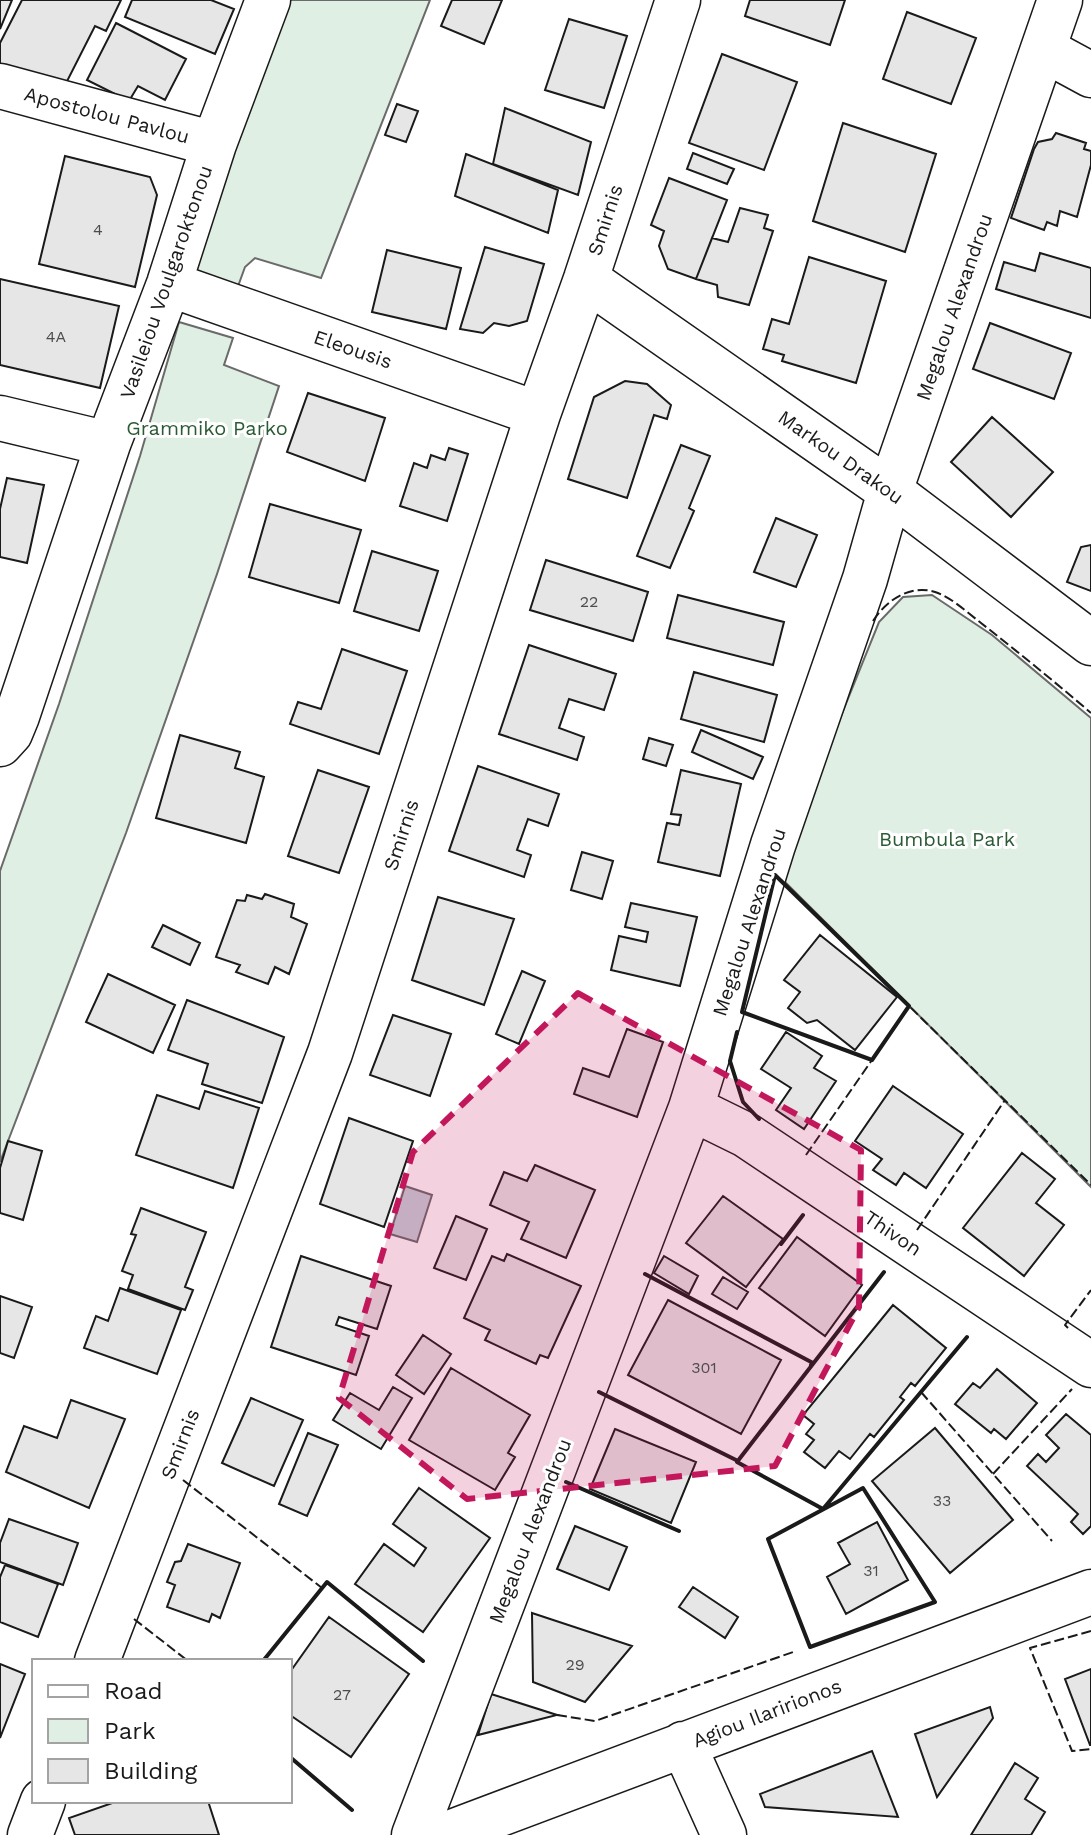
<svg xmlns="http://www.w3.org/2000/svg" width="1091" height="1835" font-family="'Work Sans',sans-serif">
  <style>
    .green { fill: #e0efe3; stroke: #6a6a6a; stroke-width: 2 }
    .water { fill: #c6d2dc; stroke: #6a6a6a; stroke-width: 2 }
    .building { fill: #e6e6e6; stroke: #1a1a1a; stroke-width: 2 }
    .lines { fill: none; stroke-linecap: round; stroke-linejoin: round }
    .minor-casing { stroke: #1a1a1a; stroke-width: 47 }
    .minor { stroke: #fff; stroke-width: 44 }
    .fence { stroke: #1a1a1a; stroke-width: 2; stroke-dasharray: 10 4; stroke-linecap: butt }
    .wall { stroke: #1a1a1a; stroke-width: 4 }
    .marked { fill: #c2185b; fill-opacity: 0.2; stroke: #c2185b; stroke-width: 6; stroke-dasharray: 16 10; stroke-linejoin: round }
    .labels { text-anchor: middle; dominant-baseline: central; stroke-width: 6; stroke-linejoin: round; paint-order: stroke }
    .number-label { font-size: 16px; fill: #4d4d4d }
    .street-label { font-size: 20px; fill: #1a1a1a; stroke: #fff }
    .park-label { font-size: 20px; fill: #2b5a34; stroke: #fff }
  </style>
  <rect width="100%" height="100%" fill="#fff"/>
  <path class="green" d="M289 0H430L321 278 255 258 245 267 237 289 207 280 191 264Z
    M179 322 233 338 224 365 279 386 217 574 126 833 0 1162V871L59 704 140 456Z
    M932 595 992 635 1091 718V1187L777 874 879 622 903 597Z"/>
  <path class="water" d="M405 1186 432 1195 417 1242 390 1234Z"/>
  <path class="building" d="M0 0H12L0 29Z
    M22 0H121L106 31 95 26 57 101 0 73V43Z
    M132 0H211L234 9 215 54 125 17Z
    M452 0H502L484 44 441 26Z
    M750 0H845L830 45 745 16Z
    M907 12 976 38 951 104 883 79Z
    M569 19 627 36 604 108 545 90Z
    M116 23 186 59 165 100 138 86 129 101 87 80Z
    M722 54 797 82 764 170 689 143Z
    M397 104 418 111 406 142 385 135Z
    M505 108 591 142 578 195 493 164Z
    M843 123 936 154 905 252 813 221Z
    M1056 133 1086 143 1084 149 1091 151V165L1077 217 1060 211 1057 226 1047 222 1044 230 1011 218 1034 149 1038 142 1052 139Z
    M693 153 734 169 727 184 687 169Z
    M466 154 558 190 548 233 455 196Z
    M65 156 150 177 157 195 135 287 39 264Z
    M669 178 727 200 696 279 668 269 659 246 664 231 651 225Z
    M740 208 768 215 764 228 773 231 749 305 718 297 717 285 696 279 712 238 728 242Z
    M485 247 544 264 527 321 509 326 494 323 483 333 460 329Z
    M387 250 461 268 446 329 372 312Z
    M1040 253 1091 268V318L996 289 1004 262 1035 271Z
    M809 257 886 281 856 383 782 361 784 355 763 349 772 319 789 324Z
    M0 279 119 306 100 388 0 365Z
    M990 323 1071 353 1054 399 973 369Z
    M625 381 647 384 671 405 667 419 654 415 627 498 568 479 594 397Z
    M308 393 385 418 365 481 287 452Z
    M992 417 1053 472 1011 517 951 462Z
    M681 445 710 456 689 508 694 511 670 568 637 556Z
    M449 448 468 454 447 521 400 506 414 463 427 468 431 455 445 460Z
    M7 478 44 485 27 563 0 557V509Z
    M270 504 361 530 339 603 249 577Z
    M776 518 817 535 796 587 754 572Z
    M1091 545V591L1067 582 1081 547Z
    M372 551 438 571 419 631 354 611Z
    M546 560 648 592 633 641 530 610Z
    M678 595 784 622 773 665 667 638Z
    M529 645 616 674 604 710 569 699 559 728 584 737 577 760 499 734Z
    M342 649 407 671 379 754 290 724 298 702 321 709Z
    M694 672 777 695 764 742 681 719Z
    M701 730 763 757 753 779 692 752Z
    M180 735 240 752 235 768 264 777 246 843 156 818Z
    M649 738 673 745 666 766 643 759Z
    M478 766 559 794 548 826 528 819 517 850 531 855 524 877 449 851Z
    M318 770 369 787 339 873 288 856Z
    M681 770 741 784 720 876 658 862 667 823 679 825 681 815 671 814Z
    M582 852 613 861 602 899 571 890Z
    M265 894 294 904 291 917 307 924 289 974 275 967 268 984 236 972 240 965 216 957 237 900 245 901 247 895 262 899Z
    M438 897 514 919 484 1005 412 980Z
    M631 903 697 917 680 986 611 970 619 936 646 942 648 932 625 927Z
    M163 925 200 943 190 965 152 947Z
    M820 935 897 997 855 1050 817 1020 807 1023 788 1008 800 992 784 980Z
    M522 971 545 981 519 1044 496 1034Z
    M108 974 175 1005 153 1053 86 1022Z
    M187 1000 284 1037 262 1103 202 1084 208 1064 168 1050Z
    M393 1015 451 1034 430 1096 370 1075Z
    M627 1029 663 1042 637 1117 574 1094 583 1068 609 1077Z
    M786 1032 822 1056 814 1068 836 1081 804 1129 776 1110 791 1088 761 1069Z
    M893 1086 963 1134 926 1188 904 1173 896 1185 873 1170 882 1159 855 1141Z
    M205 1091 259 1108 233 1188 136 1155 157 1095 199 1109Z
    M349 1118 413 1141 384 1227 320 1204Z
    M8 1141 42 1151 23 1220 0 1213V1168Z
    M1022 1153 1055 1179 1036 1203 1064 1225 1024 1276 963 1228Z
    M535 1165 595 1190 566 1258 521 1239 529 1222 490 1205 504 1172 527 1181Z
    M723 1196 783 1239 746 1287 686 1243Z
    M141 1208 206 1232 185 1287 193 1290 185 1310 128 1289 133 1275 122 1271 136 1235 131 1234Z
    M456 1216 487 1229 466 1280 434 1268Z
    M797 1237 862 1285 825 1336 759 1288Z
    M507 1254 581 1286 548 1358 540 1355 536 1364 485 1340 490 1330 464 1318 492 1256 504 1261Z
    M301 1256 391 1286 377 1329 339 1317 336 1325 369 1336 356 1375 271 1347Z
    M664 1256 698 1276 689 1294 654 1273Z
    M723 1277 748 1292 737 1309 712 1294Z
    M120 1288 181 1310 157 1374 84 1348 96 1316 108 1321Z
    M0 1296 32 1307 14 1358 0 1353Z
    M668 1300 781 1360 741 1434 628 1375Z
    M893 1305 946 1348 915 1386 911 1383 900 1397 904 1400 874 1437 870 1434 850 1459 839 1451 825 1468 804 1452 814 1440 806 1434 814 1424 803 1415Z
    M423 1335 451 1354 424 1394 396 1375Z
    M451 1368 530 1415 508 1453 515 1457 495 1490 409 1440Z
    M997 1369 1037 1403 1006 1439 994 1429 991 1433 955 1404 973 1383 980 1388Z
    M393 1387 412 1398 381 1449 333 1420 350 1393 379 1410Z
    M251 1398 303 1420 274 1486 222 1463Z
    M71 1400 125 1419 89 1508 6 1472 24 1426 57 1438Z
    M1066 1414 1091 1435V1526L1083 1534 1071 1522 1078 1514 1027 1466 1038 1454 1046 1462 1059 1448 1046 1435Z
    M935 1428 1013 1520 950 1573 872 1481Z
    M615 1429 696 1462 671 1523 590 1489Z
    M308 1433 338 1445 307 1516 279 1504Z
    M419 1488 490 1538 423 1632 355 1584 384 1544 414 1566 426 1548 393 1524Z
    M9 1519 78 1543 63 1585 0 1562V1543Z
    M877 1522 908 1580 846 1614 827 1577 850 1564 838 1543Z
    M575 1526 627 1547 609 1590 557 1569Z
    M188 1544 240 1563 220 1618 212 1614 209 1622 167 1607 175 1585 167 1582 175 1562 181 1561Z
    M5 1565 58 1584 38 1637 0 1622V1577Z
    M693 1587 738 1617 725 1638 679 1607Z
    M532 1613 632 1646 585 1702 533 1682Z
    M329 1617 409 1674 351 1757 290 1715V1672Z
    M0 1664 25 1674 0 1738Z
    M1091 1669V1745H1090L1065 1679Z
    M491 1694 557 1715 478 1735Z
    M990 1707 993 1718 937 1797 915 1734Z
    M872 1751 898 1817 765 1807 760 1794Z
    M1015 1763 1038 1778 1025 1799 1045 1812 1031 1835H971Z
    M118 1801H208L219 1835H75L69 1818Z"/>
  <g class="lines">
    <g class="minor-casing">
      <path id="minor" d="M1043 49 1091 75
        M0 86 214 144
        M586 279 890 491 1091 643
        M169 284 538 414
        M0 418 108 444
        M0 744 10 733 17 716 108 444 169 284 214 144 268 0
        M691 1108 746 1135 1091 1365
        M97 1661 330 1053 538 414 586 279 678 0
        M683 1744 724 1835
        M30 1835 43 1801
        M414 1835 691 1108 773 845 865 579 890 491 1060 0
        M444 1835 1091 1592"/>
    </g>
    <use href="#minor" class="minor"/>
    <path class="fence" d="M873 621C886 601 909 584 935 592 951 597 968 613 981 623 1018 652 1055 682 1091 713
      M781 880 1091 1185
      M806 1155 872 1060
      M917 1230 1005 1100
      M1068 1328 1065 1325 1091 1290
      M921 1392 1052 1541
      M993 1474 1072 1389
      M183 1480 322 1588
      M134 1619 188 1661
      M1091 1631 1030 1648 1072 1751 1091 1749
      M557 1715 595 1721 796 1651"/>
    <path class="wall" d="M775 875 909 1006 872 1060 742 1012Z
      M737 1032 730 1061 743 1102 759 1119
      M781 1244 803 1215
      M884 1272 737 1462 823 1509 967 1337
      M645 1274 813 1363 811 1365
      M599 1392 738 1461
      M566 1482 679 1531
      M863 1488 935 1602 810 1647 768 1539Z
      M263 1661 327 1582 423 1661
      M290 1757 352 1810"/>
  </g>
  <path class="marked" d="M578 993 861 1150 859 1307 775 1466 467 1499 339 1398 413 1152Z"/>
  <g class="labels">
    <g class="number-label">
      <text x="98" y="229">4</text>
      <text x="56" y="336">4A</text>
      <text x="589" y="601">22</text>
      <text x="704" y="1367">301</text>
      <text x="942" y="1500">33</text>
      <text x="871" y="1570">31</text>
      <text x="575" y="1664">29</text>
      <text x="342" y="1694">27</text>
    </g>
    <g class="street-label">
      <text transform="translate(107 115) rotate(15)">Apostolou Pavlou</text>
      <text transform="translate(605 220) rotate(-72)">Smirnis</text>
      <text transform="translate(166 282) rotate(-71)">Vasileiou Voulgaroktonou</text>
      <text transform="translate(954 307) rotate(-71)">Megalou Alexandrou</text>
      <text transform="translate(353 349) rotate(19)">Eleousis</text>
      <text transform="translate(841 457) rotate(35)">Markou Drakou</text>
      <text transform="translate(401 835) rotate(-72)">Smirnis</text>
      <text transform="translate(749 922) rotate(-72)">Megalou Alexandrou</text>
      <text transform="translate(893 1233) rotate(34)">Thivon</text>
      <text transform="translate(180 1444) rotate(-69)">Smirnis</text>
      <text transform="translate(530 1531) rotate(-69)">Megalou Alexandrou</text>
      <text transform="translate(767 1713) rotate(-21)">Agiou Ilaririonos</text>
    </g>
    <g class="park-label">
      <text x="207" y="428">Grammiko Parko</text>
      <text x="947" y="839">Bumbula Park</text>
    </g>
  </g>
  <rect x="32" y="1659" width="260" height="144" fill="#ffffff" stroke="#a3a3a3" stroke-width="2"/>
  <rect x="48" y="1685" width="40" height="12" fill="#ffffff" stroke="#a3a3a3" stroke-width="2"/>
  <text x="104" y="1699" font-size="24" fill="#1a1a1a">Road</text>
  <rect x="48" y="1719" width="40" height="24" fill="#e0efe3" stroke="#a3a3a3" stroke-width="2"/>
  <text x="104" y="1739" font-size="24" fill="#1a1a1a">Park</text>
  <rect x="48" y="1759" width="40" height="24" fill="#e6e6e6" stroke="#a3a3a3" stroke-width="2"/>
  <text x="104" y="1779" font-size="24" fill="#1a1a1a">Building</text>
</svg>
